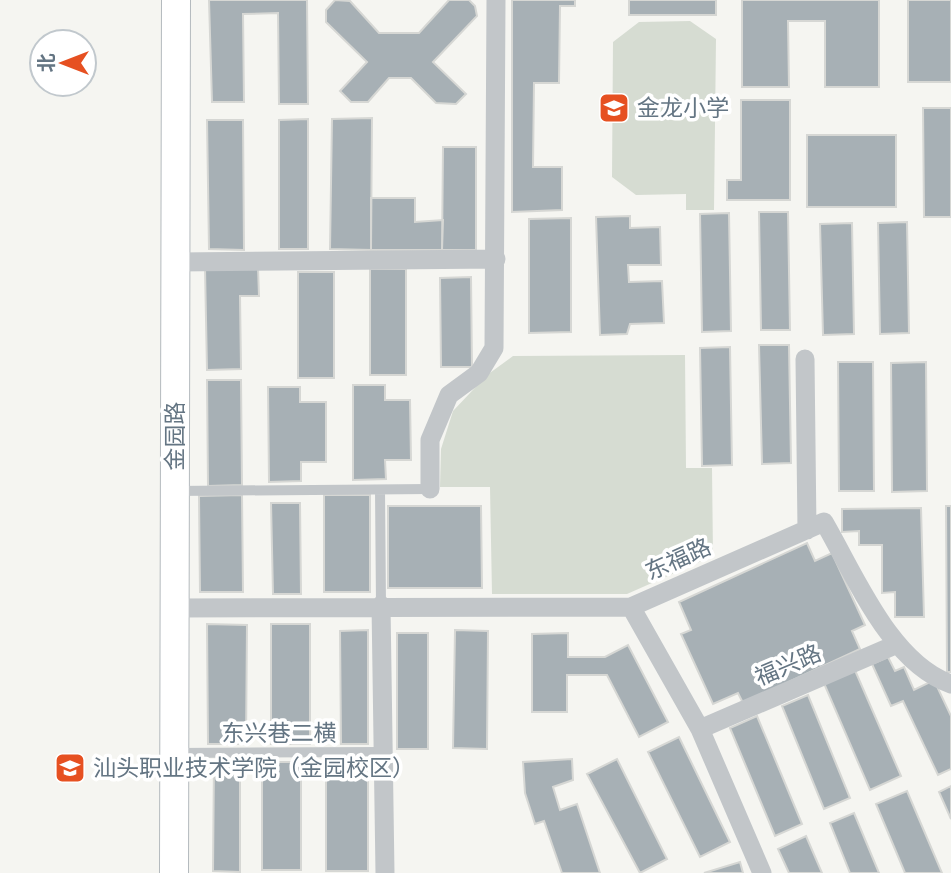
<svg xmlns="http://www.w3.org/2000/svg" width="951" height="873" font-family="'Fira Sans','Noto Sans SC',sans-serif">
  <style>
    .green { fill: #d6dcd2 }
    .building { fill: #a7b0b5; stroke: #d6d7d4; stroke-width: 2 }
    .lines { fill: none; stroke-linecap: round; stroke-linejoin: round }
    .secondary-casing { stroke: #b4babe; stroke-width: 30 }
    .lane { stroke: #c2c6c9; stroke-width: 10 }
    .street { stroke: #c2c6c9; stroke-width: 19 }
    .secondary { stroke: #fff; stroke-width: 28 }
    .labels { text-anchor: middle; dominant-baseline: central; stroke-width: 7; stroke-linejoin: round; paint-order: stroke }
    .poi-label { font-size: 23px; fill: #647583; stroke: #fff; text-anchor: start }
    .street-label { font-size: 23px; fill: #647583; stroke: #fff }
  </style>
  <rect width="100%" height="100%" fill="#f5f5f1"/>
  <path class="green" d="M690 21 716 39 714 210H686V194L636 195 612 177 613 42 639 22Z
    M685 355 686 468H712L713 556 627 594H492L490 487H440L441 449 453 411 487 375 513 356Z"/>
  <path class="building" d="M209 0H307L308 104H279L278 13 243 14 244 102H212Z
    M335 0 350 1 379 33H419L449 0H469L475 6 477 16 433 62 466 94 456 104 436 103 411 78H389L368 102H351L340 91 367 62 326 22V10Z
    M512 0H575V6H560L559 83H534L533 167H562V210L512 212Z
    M629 0H716V15H629Z
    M742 0H879V87H825V21H788L789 87H742Z
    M908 0H951V82H908Z
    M741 100H790V200H727V180H741Z
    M923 108H951V217H924Z
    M372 118 371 250 330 249 332 119Z
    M308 119V249H279V120Z
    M207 120H243L244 250 209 249Z
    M807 135H896V207H807Z
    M443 147H476V250H442Z
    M371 198H415V222L443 220 442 250H371Z
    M759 212H788L790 330H761Z
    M729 213 731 331 702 332 700 214Z
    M630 216V228L660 227 661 265H628L629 282 662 281 664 323 630 324 627 334 600 335 596 217Z
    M571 218V332L529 333V219Z
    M907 222 909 333 880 334 878 223Z
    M852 223 854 334 823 335 820 224Z
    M258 267 259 296H240L241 369 207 370 205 268Z
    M370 269H406V375H370Z
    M298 272H334V378H298Z
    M471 277 472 367H441L440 278Z
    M759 345H789L791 463 762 464Z
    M730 347 732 465 702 466 700 348Z
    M838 362H873L874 491H839Z
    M926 362 927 491 892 492 891 363Z
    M207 380H241L242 485 208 486Z
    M353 385H385V400H410L411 460H385L386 479 353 480Z
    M268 387H300V402H326V462H301V481L269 482Z
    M242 495 243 592H200L199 496Z
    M324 495H370V592H324Z
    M271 503H300L301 594H273Z
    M388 506H481L482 588H388Z
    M946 506H951V672H947Z
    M921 508 924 617H895V592L882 593V545H859V531L842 532V509Z
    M807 543 815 561 832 553 865 625 852 631 860 649 743 703 738 693 713 704 681 634 691 630 679 602Z
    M207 624 247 625 246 744H208Z
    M271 624H310V744H271Z
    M368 630V744H341L340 631Z
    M455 630 488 631 487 749 453 748Z
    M397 633H428V749H397Z
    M568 633V657H605L628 645 668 722 639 737 607 675H567V712H532V634Z
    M888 657 895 671 904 667 914 690 934 680 951 716V769L938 775 903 701 891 706 872 664Z
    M854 668 901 776 870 790 823 681Z
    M808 695 850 798 824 809 782 706Z
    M757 716 802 824 775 836 730 728Z
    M679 737 730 842 700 857 648 752Z
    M240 759V872L213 871 214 760Z
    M572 759 573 780 553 787 560 810 577 804 600 873H562L544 821 535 824 525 793 523 762Z
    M617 759 667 859 640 873 587 774Z
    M368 761V871H326V762Z
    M262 762H301V870H262Z
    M951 786V819L939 792Z
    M907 791 942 873H905L876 804Z
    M854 813 879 873H850L830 823Z
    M806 836 822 873H789L778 849Z
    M740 862 743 873H704Z"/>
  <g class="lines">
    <g class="secondary-casing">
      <path id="secondary" d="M174 873 176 0"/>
    </g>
    <path class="lane" d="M380 490 381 605
      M175 491 430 489
      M175 753 383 752"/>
    <path class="street" d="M176 262 496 259
      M805 359 807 530
      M430 489V440L449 395 479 373 494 348 496 0
      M381 605 385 873
      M631 607 700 729 762 873
      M175 608 631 607 824 522C855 575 890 663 951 684
      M700 729 895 645"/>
    <use href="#secondary" class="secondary"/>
  </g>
  <defs>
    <g id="school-square" transform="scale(1.575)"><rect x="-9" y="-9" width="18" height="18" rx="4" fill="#e65021" stroke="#fff"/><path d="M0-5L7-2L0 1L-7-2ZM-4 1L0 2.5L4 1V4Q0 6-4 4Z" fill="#fff"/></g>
    <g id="university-square" transform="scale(1.575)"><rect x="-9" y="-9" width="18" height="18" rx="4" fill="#e65021" stroke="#fff"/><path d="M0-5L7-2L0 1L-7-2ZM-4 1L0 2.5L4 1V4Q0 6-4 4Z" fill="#fff"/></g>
  </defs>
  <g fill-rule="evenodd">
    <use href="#school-square" x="614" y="108"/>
    <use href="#university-square" x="70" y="768"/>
  </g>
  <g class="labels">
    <g class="poi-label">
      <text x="637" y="108">金龙小学</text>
      <text x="93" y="768">汕头职业技术学院（金园校区）</text>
    </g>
    <g class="street-label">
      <text transform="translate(175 436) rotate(-90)">金园路</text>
      <text transform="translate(678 559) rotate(-24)">东福路</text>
      <text transform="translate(788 665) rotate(-23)">福兴路</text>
      <text x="279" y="733">东兴巷二横</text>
    </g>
  </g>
  <g transform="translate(63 63) rotate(270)"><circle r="33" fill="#ffffff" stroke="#c1c8cd" stroke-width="2"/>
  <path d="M0-5L12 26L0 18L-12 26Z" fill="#e65021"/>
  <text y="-10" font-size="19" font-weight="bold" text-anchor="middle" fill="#647583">北</text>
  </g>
</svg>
